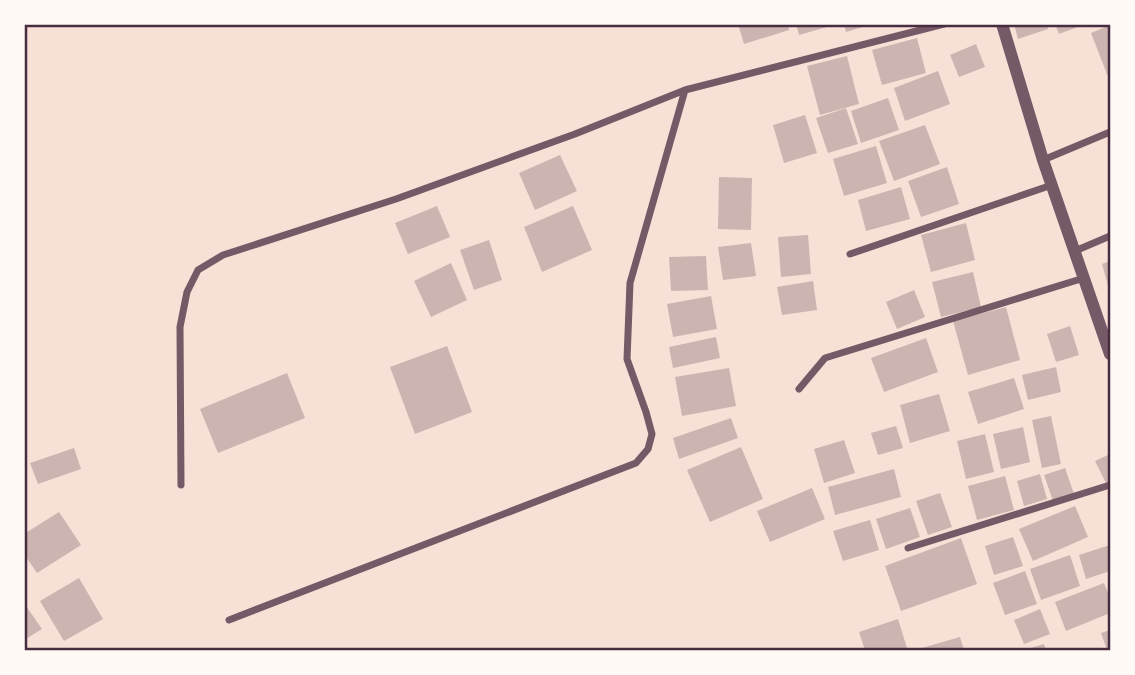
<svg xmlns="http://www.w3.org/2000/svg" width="1135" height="675" font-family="'Archivo Narrow',sans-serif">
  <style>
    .building { fill: #ccb4b1 }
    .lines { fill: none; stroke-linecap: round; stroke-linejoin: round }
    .minor { stroke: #755966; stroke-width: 7 }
    .tertiary { stroke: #755966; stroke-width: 12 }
    .neatline { fill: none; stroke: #4a2c40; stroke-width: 2.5 }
  </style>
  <rect width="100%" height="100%" fill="#f7e1d7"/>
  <path class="building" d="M738 24H788L789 30 744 44Z
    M796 24H834V25L799 35Z
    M844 24H869V25L846 32Z
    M1014 24H1047L1048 29 1018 39Z
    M1055 24H1083V25L1059 34Z
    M1110 25V82L1091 33Z
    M917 38 926 73 882 85 872 50Z
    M976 44 985 67 959 77 950 55Z
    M847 56 859 104 820 115 807 66Z
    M938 71 950 104 905 121 894 88Z
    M888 98 899 130 861 143 851 111Z
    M846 108 858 144 828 153 816 118Z
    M805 115 817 153 784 163 773 125Z
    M925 125 940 164 894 181 879 141Z
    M876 146 887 183 844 196 833 159Z
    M560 155 577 191 535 210 519 173Z
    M947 167 959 204 921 217 908 181Z
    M719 177 752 178 751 230 718 229Z
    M901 187 910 219 866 231 858 200Z
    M437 206 450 237 408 254 395 223Z
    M573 206 592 250 542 272 524 227Z
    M966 223 975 260 931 272 921 235Z
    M808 235 811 274 781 277 778 237Z
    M489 240 502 280 474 290 460 250Z
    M751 243 756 276 723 280 718 247Z
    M706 256 708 290 671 291 669 257Z
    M1110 261V293L1102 264Z
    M451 263 467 300 431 317 414 281Z
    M973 272 981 307 941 317 932 282Z
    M813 281 817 310 782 315 777 287Z
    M914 290 925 317 897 329 886 302Z
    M711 296 717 329 673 337 667 304Z
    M1006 307 1020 360 968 375 953 321Z
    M1070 326 1079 355 1056 362 1047 334Z
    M716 337 720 358 673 368 669 347Z
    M926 338 938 372 884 392 871 358Z
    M447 346 472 412 415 434 390 367Z
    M1056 367 1061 392 1028 400 1022 375Z
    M729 368 736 406 682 416 675 377Z
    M287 373 305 418 218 453 200 409Z
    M1014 378 1024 409 978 424 968 392Z
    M939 394 950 431 910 443 900 405Z
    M1051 416 1061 464 1042 468 1032 420Z
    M731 418 738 438 679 459 673 438Z
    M896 426 903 448 878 455 871 433Z
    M1023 427 1030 462 1001 469 993 434Z
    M985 434 994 472 966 479 957 441Z
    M844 440 855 473 824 483 814 449Z
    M741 447 763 499 710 522 687 470Z
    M74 448 81 469 38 484 30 463Z
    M1110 454V481L1106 483 1095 461Z
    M1065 468 1074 494 1053 501 1044 475Z
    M894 469 901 497 835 515 828 487Z
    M1040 474 1047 499 1024 506 1017 481Z
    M1005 476 1014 510 977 520 968 486Z
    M812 488 825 519 770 542 757 511Z
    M940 493 952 527 928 535 916 501Z
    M1075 506 1088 537 1033 561 1019 529Z
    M910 508 920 537 886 549 876 519Z
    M59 512 81 545 37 573 24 554V534Z
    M870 520 879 550 843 561 833 531Z
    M1013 537 1023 566 994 575 985 546Z
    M961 538 977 584 901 611 885 566Z
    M1110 545V571L1086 579 1079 555Z
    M1070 555 1080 586 1041 600 1030 569Z
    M1025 571 1037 604 1005 615 993 583Z
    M79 578 103 619 64 641 40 601Z
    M1104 583 1110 598V613L1066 631 1055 602Z
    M24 603 42 629 24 640Z
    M1040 609 1050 634 1024 644 1014 620Z
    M898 619 907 648 898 650H865L859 632Z
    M1110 630V650H1107L1101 633Z
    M960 637 964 650H915Z
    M1044 644 1046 650H1024Z"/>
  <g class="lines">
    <path class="minor" d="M1043 160 1110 132
      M1075 251 1110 236
      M850 254 1052 185
      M799 389 825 358 1084 278
      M181 485 180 327 187 292 198 270 223 255 396 199 575 134 685 90 944 24
      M908 548 1110 485
      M229 620 636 463 648 449 652 434 646 412 627 359 630 283 685 90"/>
    <path class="tertiary" d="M1002 24 1043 160 1110 354"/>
  </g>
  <rect width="1135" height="675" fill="none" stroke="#fffaf5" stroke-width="52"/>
  <rect x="26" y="26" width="1083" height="623" class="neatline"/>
</svg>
